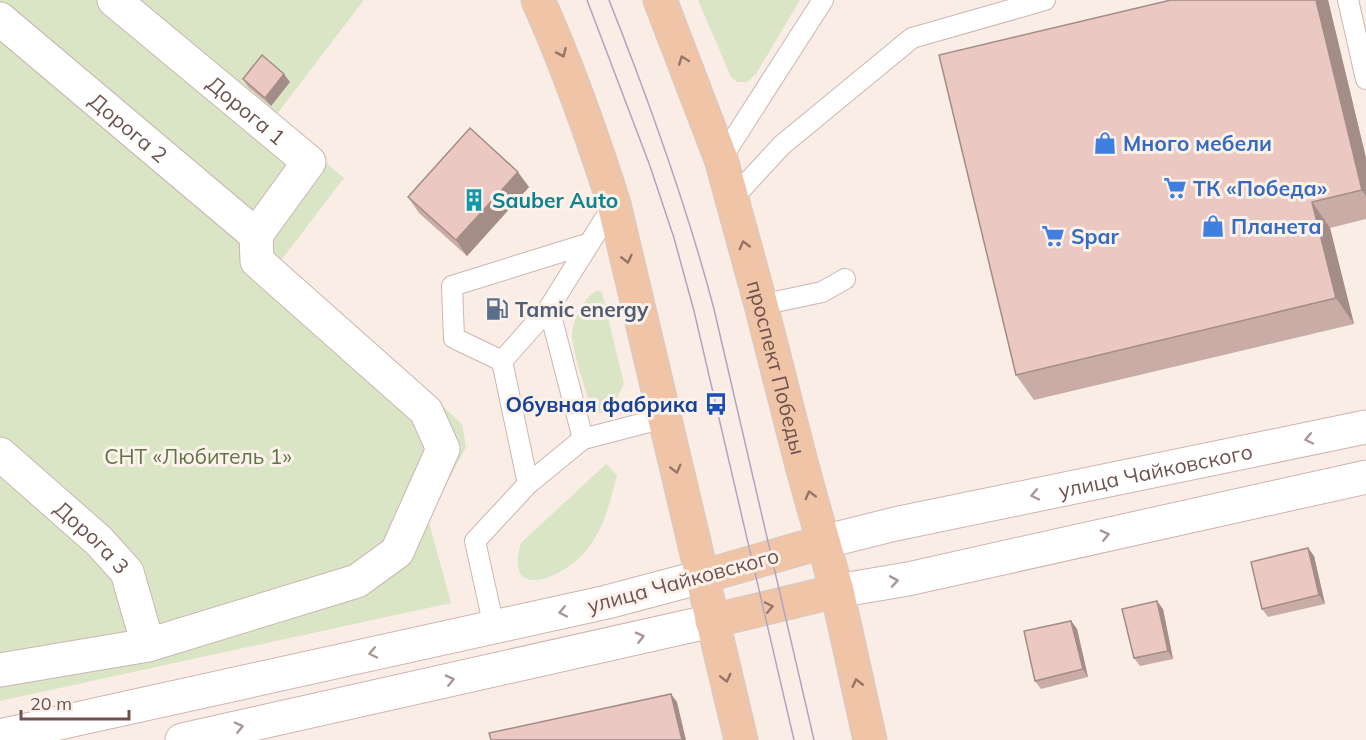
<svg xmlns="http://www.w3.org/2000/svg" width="1366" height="740" font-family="Mulish,sans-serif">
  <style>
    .green { fill: #dae5c6 }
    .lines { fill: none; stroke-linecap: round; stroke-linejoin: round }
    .service-casing { stroke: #ccb6b0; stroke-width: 22 }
    .minor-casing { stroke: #ccb6b0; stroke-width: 35 }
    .secondary-casing { stroke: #ceb5ae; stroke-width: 35 }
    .primary-casing { stroke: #d4cbca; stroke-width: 35 }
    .service { stroke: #fff; stroke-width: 20 }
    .minor { stroke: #fff; stroke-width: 33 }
    .secondary { stroke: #fff; stroke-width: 33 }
    .primary { stroke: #f0c4a6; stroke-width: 33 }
    .tram { stroke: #aea6c1; stroke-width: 1.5 }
    .wall { fill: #caaca6 }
    .shaded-wall { fill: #a48c87 }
    .building { fill: #ebc8c1; stroke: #a48c87; stroke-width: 1.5 }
    .oneway { stroke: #967468 }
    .oneway2 { stroke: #a99795 }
    .labels { text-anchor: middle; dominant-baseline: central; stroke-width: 6; stroke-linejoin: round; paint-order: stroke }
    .street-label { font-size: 21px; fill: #6f524e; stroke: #fdf2eb }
    .shop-label { font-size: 21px; font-weight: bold; fill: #366cbe; stroke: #fdf2eb; text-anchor: start }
    .culture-label { font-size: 21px; font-weight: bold; fill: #0d838f; stroke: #fdf2eb; text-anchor: start }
    .service-label { font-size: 21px; font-weight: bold; fill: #4e5e75; stroke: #fdf2eb; text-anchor: start }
    .transit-label { font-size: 21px; font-weight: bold; fill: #164399; stroke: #fdf2eb; text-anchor: end }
    .park-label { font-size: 21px; fill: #5e7447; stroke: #fdf2eb }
  </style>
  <rect width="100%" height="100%" fill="#f9ede6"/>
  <path class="green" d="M0 0H364L273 119 344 178 276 267 357 328 462 424 466 447 428 519 451 603 0 701Z
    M698 0H800L756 74 747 82H737L731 77Z
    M598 290 602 293 624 384 612 408 602 413H597L592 409C587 396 571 346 572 334 573 320 585 295 598 290Z
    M606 464 617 475C610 502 604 530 585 552 563 578 503 603 521 543Z"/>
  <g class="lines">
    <g class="service-casing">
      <path id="service" d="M1348 0 1366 79
        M721 159 823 0
        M732 199 782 145 912 38 1045 0
        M614 204 549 308 583 439 664 418
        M761 305 822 292 845 279
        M502 361 454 338 452 286 590 243
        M528 484 502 361 549 308
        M494 627 475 541 528 484 583 439"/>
    </g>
    <g class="minor-casing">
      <g id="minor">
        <path id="s1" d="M114 0 309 162 256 235"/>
        <path id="s2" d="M0 19 256 235"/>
        <path id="s3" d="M0 454 99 541 127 572 148 645"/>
        <path d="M0 670 148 645 357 581 397 552 443 449 426 411 257 261 256 235"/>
      </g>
    </g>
    <g class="secondary-casing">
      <g id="secondary">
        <path id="s4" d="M823 542 895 524 1366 427"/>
        <path d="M837 591 908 579 1366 477"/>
        <path d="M0 736 607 602 701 577"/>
        <path d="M182 740 712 621"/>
      </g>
    </g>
    <g class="primary-casing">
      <g id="primary">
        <path d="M538 0C568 67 592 135 614 204L741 740"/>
        <path id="s5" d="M660 0 721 159 761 305 802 466 837 591 870 740"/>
        <path d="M701 577 823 542"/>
        <path d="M712 621 837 591"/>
      </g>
    </g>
    <use href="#service" class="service"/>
    <use href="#minor" class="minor"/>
    <use href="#secondary" class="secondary"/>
    <use href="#primary" class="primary"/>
    <path class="tram" d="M587 0 650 166 674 238 694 311 794 740
      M609 0C649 101 686 203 714 309L814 740"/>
  </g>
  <path class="wall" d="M1328 0 1366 158V219L1330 228 1354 324 1034 400 1016 375Z
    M243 79 290 82 271 106 248 87Z
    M529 187 467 256 419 213 408 197Z
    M1308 548 1314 556 1325 604 1268 617 1262 609Z
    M1163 609 1173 659 1140 666 1134 658Z
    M1071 621 1077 629 1088 677 1041 689 1035 681Z"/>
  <path class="shaded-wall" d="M1316 0H1328L1366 158V196L1362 190Z
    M284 74 290 82 271 106 265 98Z
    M518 172 529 187 467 256 456 240Z
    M1312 202 1330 228 1354 324 1336 298Z
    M1308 548 1314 556 1325 604 1319 595Z
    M1157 601 1163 609 1173 659 1168 651Z
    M1071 621 1077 629 1088 677 1083 669Z
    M671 694 677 702 686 740H682Z"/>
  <path class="building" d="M1171 0H1316L1362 190 1312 202 1336 298 1016 375 939 55Z
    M262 55 284 74 265 98 243 79Z
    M470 128 518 172 456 240 408 197Z
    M1308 548 1319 595 1262 609 1251 562Z
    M1157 601 1168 651 1134 658 1122 609Z
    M1071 621 1083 669 1035 681 1024 631Z
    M671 694 682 740H491L489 733Z"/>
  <defs><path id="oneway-chevron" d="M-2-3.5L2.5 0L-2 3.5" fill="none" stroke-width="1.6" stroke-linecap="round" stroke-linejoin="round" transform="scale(1.5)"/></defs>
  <g class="oneway">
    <use href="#oneway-chevron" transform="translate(562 53) rotate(66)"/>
    <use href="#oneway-chevron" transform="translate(683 60) rotate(-111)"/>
    <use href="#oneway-chevron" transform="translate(744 245) rotate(-105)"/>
    <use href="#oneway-chevron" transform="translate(627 259) rotate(77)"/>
    <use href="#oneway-chevron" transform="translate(676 469) rotate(76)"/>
    <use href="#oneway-chevron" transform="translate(810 495) rotate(-105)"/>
    <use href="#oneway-chevron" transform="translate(769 607) rotate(-12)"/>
    <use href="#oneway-chevron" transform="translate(726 678) rotate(76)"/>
    <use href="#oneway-chevron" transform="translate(857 683) rotate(-103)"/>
  </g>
  <g class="oneway2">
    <use href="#oneway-chevron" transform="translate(1309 439) rotate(168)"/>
    <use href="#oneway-chevron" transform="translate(1035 495) rotate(168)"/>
    <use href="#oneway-chevron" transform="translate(1105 535) rotate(-13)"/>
    <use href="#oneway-chevron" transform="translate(894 581) rotate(-10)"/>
    <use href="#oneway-chevron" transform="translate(563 612) rotate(168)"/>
    <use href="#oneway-chevron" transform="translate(640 637) rotate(-14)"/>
    <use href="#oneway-chevron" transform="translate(373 653) rotate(168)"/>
    <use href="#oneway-chevron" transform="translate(450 680) rotate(-13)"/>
    <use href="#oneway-chevron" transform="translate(239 727) rotate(-13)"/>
  </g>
  <defs>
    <g id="shop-bare" transform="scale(1.8)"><path d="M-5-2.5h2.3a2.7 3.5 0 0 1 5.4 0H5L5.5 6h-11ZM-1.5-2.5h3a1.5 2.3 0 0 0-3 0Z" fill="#3f7fe0" stroke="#fdf2eb" stroke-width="2.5" paint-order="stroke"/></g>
    <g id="supermarket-bare" transform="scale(1.8)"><path d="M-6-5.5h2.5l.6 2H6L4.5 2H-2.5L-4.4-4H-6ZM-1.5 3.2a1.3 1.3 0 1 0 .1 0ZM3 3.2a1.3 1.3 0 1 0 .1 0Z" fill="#3f7fe0" stroke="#fdf2eb" stroke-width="2.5" paint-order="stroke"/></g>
    <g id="building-bare" transform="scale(1.8)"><path d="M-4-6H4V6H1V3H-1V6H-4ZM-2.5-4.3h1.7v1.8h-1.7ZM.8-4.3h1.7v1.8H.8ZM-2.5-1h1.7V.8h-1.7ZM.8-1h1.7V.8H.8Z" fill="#0f9aa8" stroke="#fdf2eb" stroke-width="2.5" paint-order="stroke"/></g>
    <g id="fuel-bare" transform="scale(1.8)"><path d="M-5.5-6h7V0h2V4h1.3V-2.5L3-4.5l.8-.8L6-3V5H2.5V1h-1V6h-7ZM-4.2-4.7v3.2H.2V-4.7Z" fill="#5c6f8a" stroke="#fdf2eb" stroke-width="2.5" paint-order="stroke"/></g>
    <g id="bus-bare" transform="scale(1.8)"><path d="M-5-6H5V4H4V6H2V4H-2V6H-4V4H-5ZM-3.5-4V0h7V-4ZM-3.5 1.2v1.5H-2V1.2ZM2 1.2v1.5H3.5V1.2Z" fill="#1a4fb4" stroke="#fdf2eb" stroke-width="2.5" paint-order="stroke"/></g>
  </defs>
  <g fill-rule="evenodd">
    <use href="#shop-bare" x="1105" y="143"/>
    <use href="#supermarket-bare" x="1175" y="188"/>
    <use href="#building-bare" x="474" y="200"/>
    <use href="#shop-bare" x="1213" y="226"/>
    <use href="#supermarket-bare" x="1053" y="236"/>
    <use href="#fuel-bare" x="497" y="309"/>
    <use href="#bus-bare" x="716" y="404"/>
  </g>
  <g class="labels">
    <g class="street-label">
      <text stroke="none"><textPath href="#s1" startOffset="172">Дорога 1</textPath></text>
      <text stroke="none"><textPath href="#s2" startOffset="168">Дорога 2</textPath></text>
      <text stroke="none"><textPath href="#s5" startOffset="386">проспект Победы</textPath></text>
      <text stroke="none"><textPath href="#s4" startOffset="340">улица Чайковского</textPath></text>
      <text stroke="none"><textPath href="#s3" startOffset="124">Дорога 3</textPath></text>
      <text transform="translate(683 580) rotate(-15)">улица Чайковского</text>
    </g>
    <g class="shop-label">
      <text x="1123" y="143">Много мебели</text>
      <text x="1193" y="188">ТК «Победа»</text>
      <text x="1231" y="226">Планета</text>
      <text x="1071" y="236">Spar</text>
    </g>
    <g class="culture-label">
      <text x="492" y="200">Sauber Auto</text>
    </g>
    <g class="service-label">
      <text x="515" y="309">Tamic energy</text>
    </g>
    <g class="transit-label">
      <text x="698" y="404">Обувная фабрика</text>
    </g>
    <g class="park-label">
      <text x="198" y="456">СНТ «Любитель 1»</text>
    </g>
  </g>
  <path d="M21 710v9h108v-9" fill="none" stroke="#6f524e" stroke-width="3"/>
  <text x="30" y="710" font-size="18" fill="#6f524e" stroke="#fdf2eb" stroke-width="4.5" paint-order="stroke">20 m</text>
</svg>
